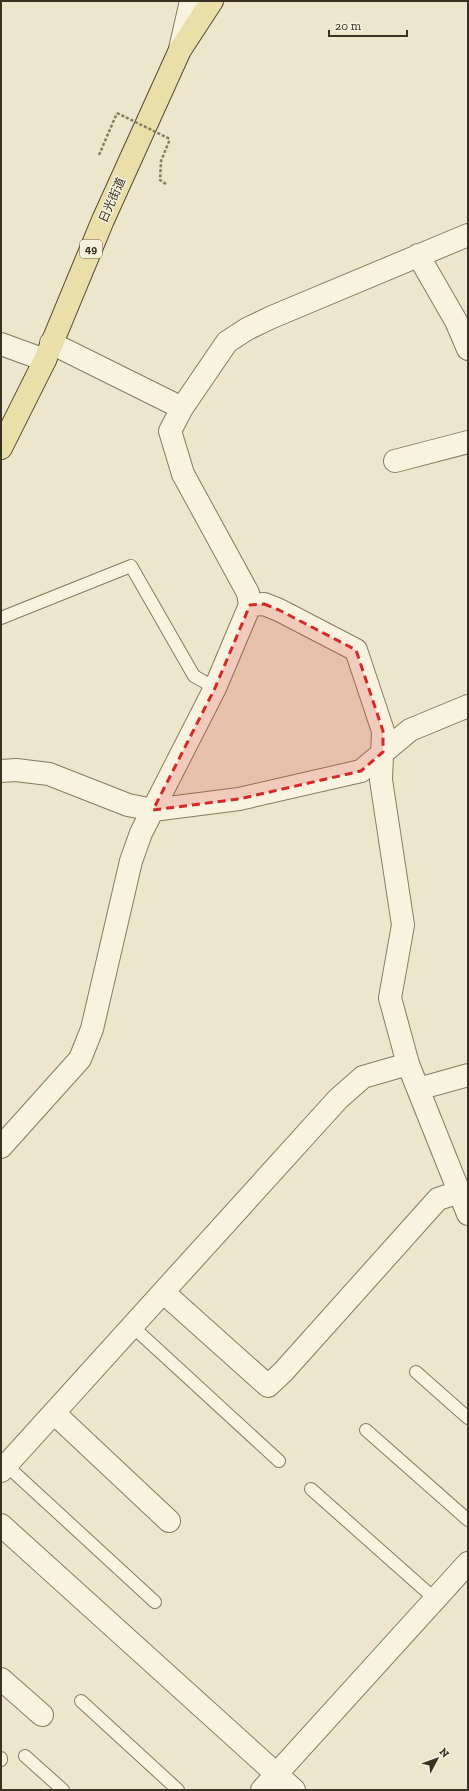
<svg xmlns="http://www.w3.org/2000/svg" width="469" height="1791" font-family="'Zilla Slab','Noto Sans JP',serif">
  <style>
    .lines { fill: none; stroke-linecap: round; stroke-linejoin: round }
    .service-casing { stroke: #877b61; stroke-width: 14 }
    .minor-casing { stroke: #877b61; stroke-width: 24 }
    .tertiary-casing { stroke: #877b61; stroke-width: 24 }
    .primary-casing { stroke: #564935; stroke-width: 24 }
    .path { stroke: #877b61; stroke-width: 2.5; stroke-dasharray: 3 2; stroke-linecap: butt }
    .service { stroke: #f7f3df; stroke-width: 12 }
    .minor { stroke: #f7f3df; stroke-width: 22 }
    .tertiary { stroke: #f7f3df; stroke-width: 22 }
    .primary { stroke: #eadea9; stroke-width: 22 }
    .path-bridge { stroke: #877b61; stroke-width: 2.5; stroke-dasharray: 3 2; stroke-linecap: butt }
    .marked { fill: #d62828; fill-opacity: 0.2; stroke: #d62828; stroke-width: 3; stroke-dasharray: 8 5; stroke-linejoin: round }
    .labels { text-anchor: middle; dominant-baseline: central; stroke-width: 3; stroke-linejoin: round; paint-order: stroke }
    .shield { fill: #f3f0db; stroke: #726a5a; stroke-width: 1 }
    .shield-label { font-size: 11px; font-weight: bold; fill: #3a3123 }
    .street-label { font-size: 12px; fill: #3a3123; stroke: #f3f0db }
  </style>
  <rect width="100%" height="100%" fill="#ebe6cc"/>
  <g class="lines">
    <g class="service-casing">
      <path id="service" d="M1 618 131 566 194 676 215 688
        M133 1327 279 1461
        M416 1372 468 1418
        M366 1430 468 1520
        M6 1465 155 1602
        M311 1489 435 1599
        M81 1701 178 1790
        M25 1756 63 1790
        M1 1758V1760"/>
    </g>
    <g class="minor-casing">
      <path id="minor" d="M418 255 456 321 468 349
        M51 343 182 408
        M1 344 45 360
        M395 461 468 442
        M250 605 264 604 279 610 356 650 383 731 381 780 403 925 390 998 408 1064 468 1214
        M1 771 16 770 49 774 128 805 153 810 239 799 361 771 410 730 468 706
        M418 1089 468 1075
        M1 1147 80 1059 92 1029 131 861 141 833 215 688 250 605 248 593 183 474 170 431 182 408 227 342 247 329 272 317 468 235
        M163 1292 268 1386 283 1372 438 1199 459 1192
        M54 1413 169 1521
        M1 1471 338 1099 363 1077 408 1064
        M1 1525 294 1790
        M1 1679 42 1715
        M262 1790 468 1563"/>
    </g>
    <g class="tertiary-casing">
      <path id="tertiary" d="M180 49 191 1"/>
    </g>
    <g class="primary-casing">
      <path id="primary" d="M1 448 45 360 103 220 180 50 212 1"/>
    </g>
    <path class="path" d="M99 155 117 113
      M166 184 160 180 161 161 170 139"/>
    <use href="#service" class="service"/>
    <use href="#minor" class="minor"/>
    <use href="#tertiary" class="tertiary"/>
    <use href="#primary" class="primary"/>
    <path class="path-bridge" d="M117 113 170 139"/>
  </g>
  <path class="marked" d="M264 604 279 610 356 650 383 731V752L361 771 239 799 153 810 215 688 250 605Z"/>
  <g class="labels">
    <rect class="shield" x="80" y="240" width="22" height="18" rx="3"/>
    <g class="shield-label">
      <text x="91" y="249">49</text>
    </g>
    <g class="street-label">
      <text transform="translate(112 200) rotate(-66)">日光街道</text>
    </g>
  </g>
  <rect width="469" height="1791" fill="none" stroke="#3a3123" stroke-width="4"/>
  <g transform="translate(437 1759) rotate(49)" stroke="#f3f0db" stroke-width="3" paint-order="stroke">
  <path d="M0-3L7 15L0 10L-7 15Z" fill="#3a3123"/>
  <text y="-6" font-size="11" font-weight="bold" text-anchor="middle" fill="#3a3123">N</text>
  </g>
  <path d="M329 30v6h78v-6" fill="none" stroke="#3a3123" stroke-width="2"/>
  <text x="335" y="30" font-size="12" fill="#3a3123" stroke="#f3f0db" stroke-width="3" paint-order="stroke">20 m</text>
</svg>
